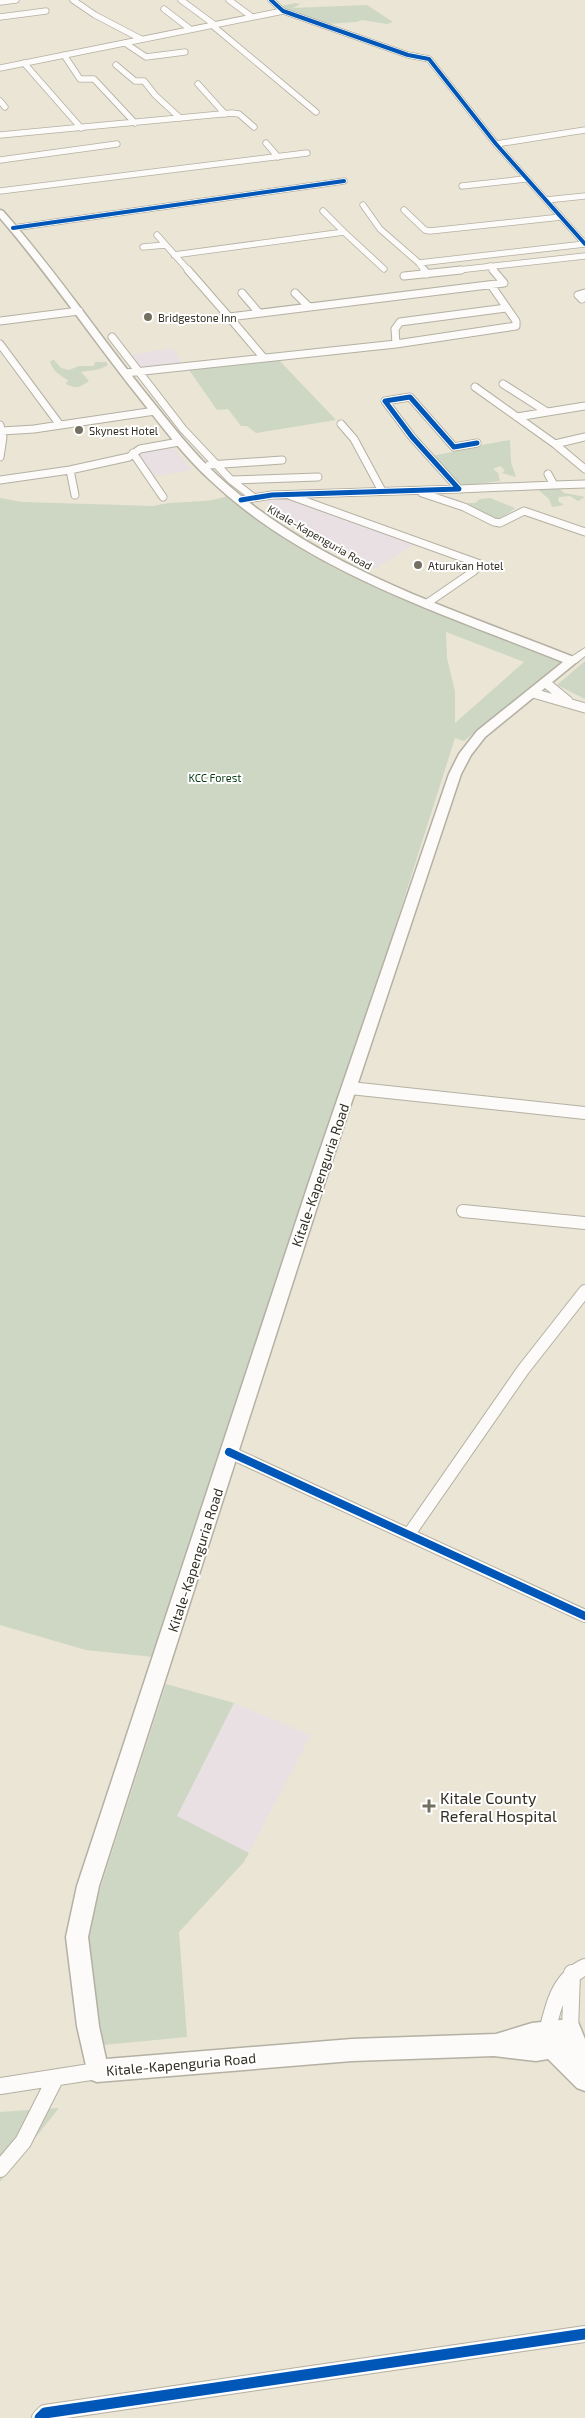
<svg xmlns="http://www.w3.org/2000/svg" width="585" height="2418" font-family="'Exo 2',sans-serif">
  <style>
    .commercial { fill: #e8e0e3 }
    .green { fill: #cdd7c4; fill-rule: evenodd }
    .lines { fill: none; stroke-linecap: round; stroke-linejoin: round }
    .minor-far4-casing { stroke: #b4b0a3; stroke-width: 7 }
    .minor-far3-casing { stroke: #b4b0a3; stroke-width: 9 }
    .minor-far2-casing { stroke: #b4b0a3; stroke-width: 11 }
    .minor-far1-casing { stroke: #b4b0a3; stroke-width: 14 }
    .minor-casing { stroke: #b4b0a3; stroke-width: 18 }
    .major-casing { stroke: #b4b0a3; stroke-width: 2 }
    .highway-casing { stroke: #b4b0a3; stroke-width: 3 }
    .minor-far4 { stroke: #fcfbf9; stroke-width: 5.5 }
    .minor-far3 { stroke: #fcfbf9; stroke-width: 7 }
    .minor-far2 { stroke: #fcfbf9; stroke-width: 9 }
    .minor-far1 { stroke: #fcfbf9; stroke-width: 12 }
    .minor { stroke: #fcfbf9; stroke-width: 16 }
    .major { fill: #fcfbf9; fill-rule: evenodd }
    .highway { fill: #fcfbf9; fill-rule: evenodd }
    .cycleway-far3-casing { stroke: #fff; stroke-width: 5 }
    .cycleway-far2-casing { stroke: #fff; stroke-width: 7 }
    .cycleway-far1-casing { stroke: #fff; stroke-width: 11 }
    .cycleway-casing { stroke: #fff; stroke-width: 14 }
    .cycleway-far3 { stroke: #0057b8; stroke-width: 4 }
    .cycleway-far2 { stroke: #0057b8; stroke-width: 5 }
    .cycleway-far1 { stroke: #0057b8; stroke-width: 8 }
    .cycleway { stroke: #0057b8; stroke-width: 11 }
    .poi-dot { fill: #736f61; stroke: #fff; stroke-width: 2 }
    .labels { text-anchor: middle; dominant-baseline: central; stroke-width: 4; stroke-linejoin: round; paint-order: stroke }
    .far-poi-label { font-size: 11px; fill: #332f23; stroke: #fff; text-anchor: start }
    .far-street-label { font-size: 11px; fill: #332f23; stroke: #fff }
    .far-park-label { font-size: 11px; fill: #083a11; stroke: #fff }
    .street-label { font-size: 14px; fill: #332f23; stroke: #fff }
    .near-poi-label { font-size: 16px; fill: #332f23; stroke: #fff; text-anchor: start }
  </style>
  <rect width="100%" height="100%" fill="#eae5d4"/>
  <path class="commercial" d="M173 348 182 365 139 371 129 355Z
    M170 444 192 470 155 476 136 453Z
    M283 496 416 543 375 569 299 526 262 499Z
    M234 1703 311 1735 249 1853 177 1816Z"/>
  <path class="green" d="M295 3 300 4 293 8 367 5 393 22 387 24 362 20 356 22 326 24 284 10 281 6Z
    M276 357 336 420 256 433 247 426H241L228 409 217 410 187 367Z
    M54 360 61 368 69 370 79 366H94L95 362H106L108 365 100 369 81 372 89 381C79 388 76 389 66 384L68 380C60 376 52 370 50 361Z
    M510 440 511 462 516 477 502 473 505 470 500 466 493 469 498 473 500 481 460 486 432 456 452 452 458 449Z
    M558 487 564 493 585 497 578 501 570 496 559 497 558 501 564 505 552 507 549 499 536 488Z
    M227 496C255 518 283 540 314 557 392 600 478 629 562 661L464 741 455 738 163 1658 86 1650 0 1625V498L22 502 154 506C178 499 203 505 227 496ZM446 632 524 662 455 723V692L447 658Z
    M490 498 515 508C493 527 488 520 465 503H475L480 499Z
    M585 661V699L557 685Z
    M166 1684 234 1703 177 1816 249 1853 243 1863 179 1932 187 2037 103 2045 87 1930Z
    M59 2108 0 2182V2112Z"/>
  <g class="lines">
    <g class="minor-far4-casing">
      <path id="minor-far4" d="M73 0 95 15 141 39
        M181 0 215 25
        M229 0 252 17
        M271 0 283 11 408 55 429 59 496 144 585 244
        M0 2 16 0
        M164 9 190 29
        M0 17 46 11
        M212 25 316 112
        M125 43 146 57 185 52
        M64 55 80 79H94L135 123
        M24 63 81 128
        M116 65 135 81H144L155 95 180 118
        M0 68 283 11
        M198 84 225 114
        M0 101 5 107
        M0 135 232 113 239 114 254 127
        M266 143 278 157
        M496 144 585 130
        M0 160 117 144
        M462 186 525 179
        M0 191 307 153
        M546 200 585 196
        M363 205 380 229 419 263
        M404 210 425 230 430 231 561 217
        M323 211 344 232
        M13 228 344 181
        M157 235 189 271
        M143 247 165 245
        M174 255 344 232 384 269
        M490 266 494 271
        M425 271 419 263 585 244
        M449 271 585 256"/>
    </g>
    <g class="minor-far3-casing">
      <path id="minor-far3" d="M188 270 229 317 504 283 493 270
        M424 270 427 274
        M404 276 461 270
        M242 293 259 313
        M295 293 309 307
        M582 299 578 295 585 293
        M229 317 263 357
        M0 321 79 311
        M112 337 183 429 231 480
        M0 344 60 425
        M396 344 395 329 400 322 506 308
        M125 373 396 344 516 326V321L491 285
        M503 384 547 412
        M475 387 555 444 585 469
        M517 417 585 406
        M341 424 354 439 382 491
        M0 425 3 437 0 457
        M2 431 34 429 155 411
        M555 444 585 437
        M133 453 163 497
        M209 465 282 460
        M70 470 75 495
        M548 474 554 485 585 484
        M0 480 70 470 129 457 140 449 179 442
        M459 489 554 485
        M422 493 464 507 494 522 500 523 524 511 585 532
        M291 496 480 564 474 571 426 604
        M253 497 231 480 318 477
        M241 500 272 495 459 489 412 437 385 401 410 397 454 447 477 443"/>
    </g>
    <g class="minor-far2-casing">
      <path id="minor-far2" d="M546 683 568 701
        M533 693 585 708"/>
    </g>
    <g class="minor-far1-casing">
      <path id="minor-far1" d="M350 1088 585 1113
        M463 1211 585 1223
        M229 1452 585 1616
        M409 1534 523 1370 585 1291"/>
    </g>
    <g class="minor-casing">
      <path id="minor" d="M570 2030 572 1973
        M547 2032C553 2006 559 1979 585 1967
        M0 2086 97 2071
        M0 2169 23 2142 55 2079
        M40 2418 45 2413 585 2334"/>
    </g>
    <g class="major-casing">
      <path id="major" d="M585 648V656L576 663H568V659Z"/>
    </g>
    <g class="highway-casing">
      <path id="highway" d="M0 210 3 211C55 270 99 335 148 396 170 423 192 452 218 476 317 568 453 609 576 658L578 661 485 737 471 755 461 774 325 1182 99 1886 88 1937 99 2026 106 2059 352 2039 496 2034 532 2023 570 2019 578 2022 585 2039V2091L577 2088 548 2059 536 2061 494 2056 352 2061 97 2082 89 2079 77 2026 66 1937 77 1886 309 1182 449 774 459 754 477 731 563 662C442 613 307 572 210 480 184 456 163 428 141 400 93 340 50 276 0 218Z"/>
    </g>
    <use href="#minor-far4" class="minor-far4"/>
    <use href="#minor-far3" class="minor-far3"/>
    <use href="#minor-far2" class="minor-far2"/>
    <use href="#minor-far1" class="minor-far1"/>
    <use href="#minor" class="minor"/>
    <use href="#major" class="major"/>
    <use href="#highway" class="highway"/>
    <g class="cycleway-far3-casing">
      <path id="cycleway-far3" d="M271 0 283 11 408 55 429 59 496 144 585 244
        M13 228 344 181"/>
    </g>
    <g class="cycleway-far2-casing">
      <path id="cycleway-far2" d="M241 500 272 495 459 489 412 437 385 401 410 397 454 447 477 443"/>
    </g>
    <g class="cycleway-far1-casing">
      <path id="cycleway-far1" d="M229 1452 585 1616"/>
    </g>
    <g class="cycleway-casing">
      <path id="cycleway" d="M40 2418 45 2413 585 2334"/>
    </g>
    <use href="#cycleway-far3" class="cycleway-far3"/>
    <use href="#cycleway-far2" class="cycleway-far2"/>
    <use href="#cycleway-far1" class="cycleway-far1"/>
    <use href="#cycleway" class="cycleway"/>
  </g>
  <g class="poi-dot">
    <circle cx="148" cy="317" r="5"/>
    <circle cx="79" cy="430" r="5"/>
    <circle cx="418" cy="565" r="5"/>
    <path d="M426.5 1798.5h5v5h5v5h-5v5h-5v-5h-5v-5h5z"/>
  </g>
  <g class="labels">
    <g class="far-poi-label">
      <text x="158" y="317">Bridgestone Inn</text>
      <text x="89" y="430">Skynest Hotel</text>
      <text x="428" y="565">Aturukan Hotel</text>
    </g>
    <g class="far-street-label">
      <text transform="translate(320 537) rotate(30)">Kitale-Kapenguria Road</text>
    </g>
    <g class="far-park-label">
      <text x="215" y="777">KCC Forest</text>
    </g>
    <g class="street-label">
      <text transform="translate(320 1175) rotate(-71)">Kitale-Kapenguria Road</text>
      <text transform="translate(195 1560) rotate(-72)">Kitale-Kapenguria Road</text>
      <text transform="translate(181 2064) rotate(-5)">Kitale-Kapenguria Road</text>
    </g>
    <g class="near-poi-label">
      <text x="440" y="1797">Kitale County<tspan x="440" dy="18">Referal Hospital</tspan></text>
    </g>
  </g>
</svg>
